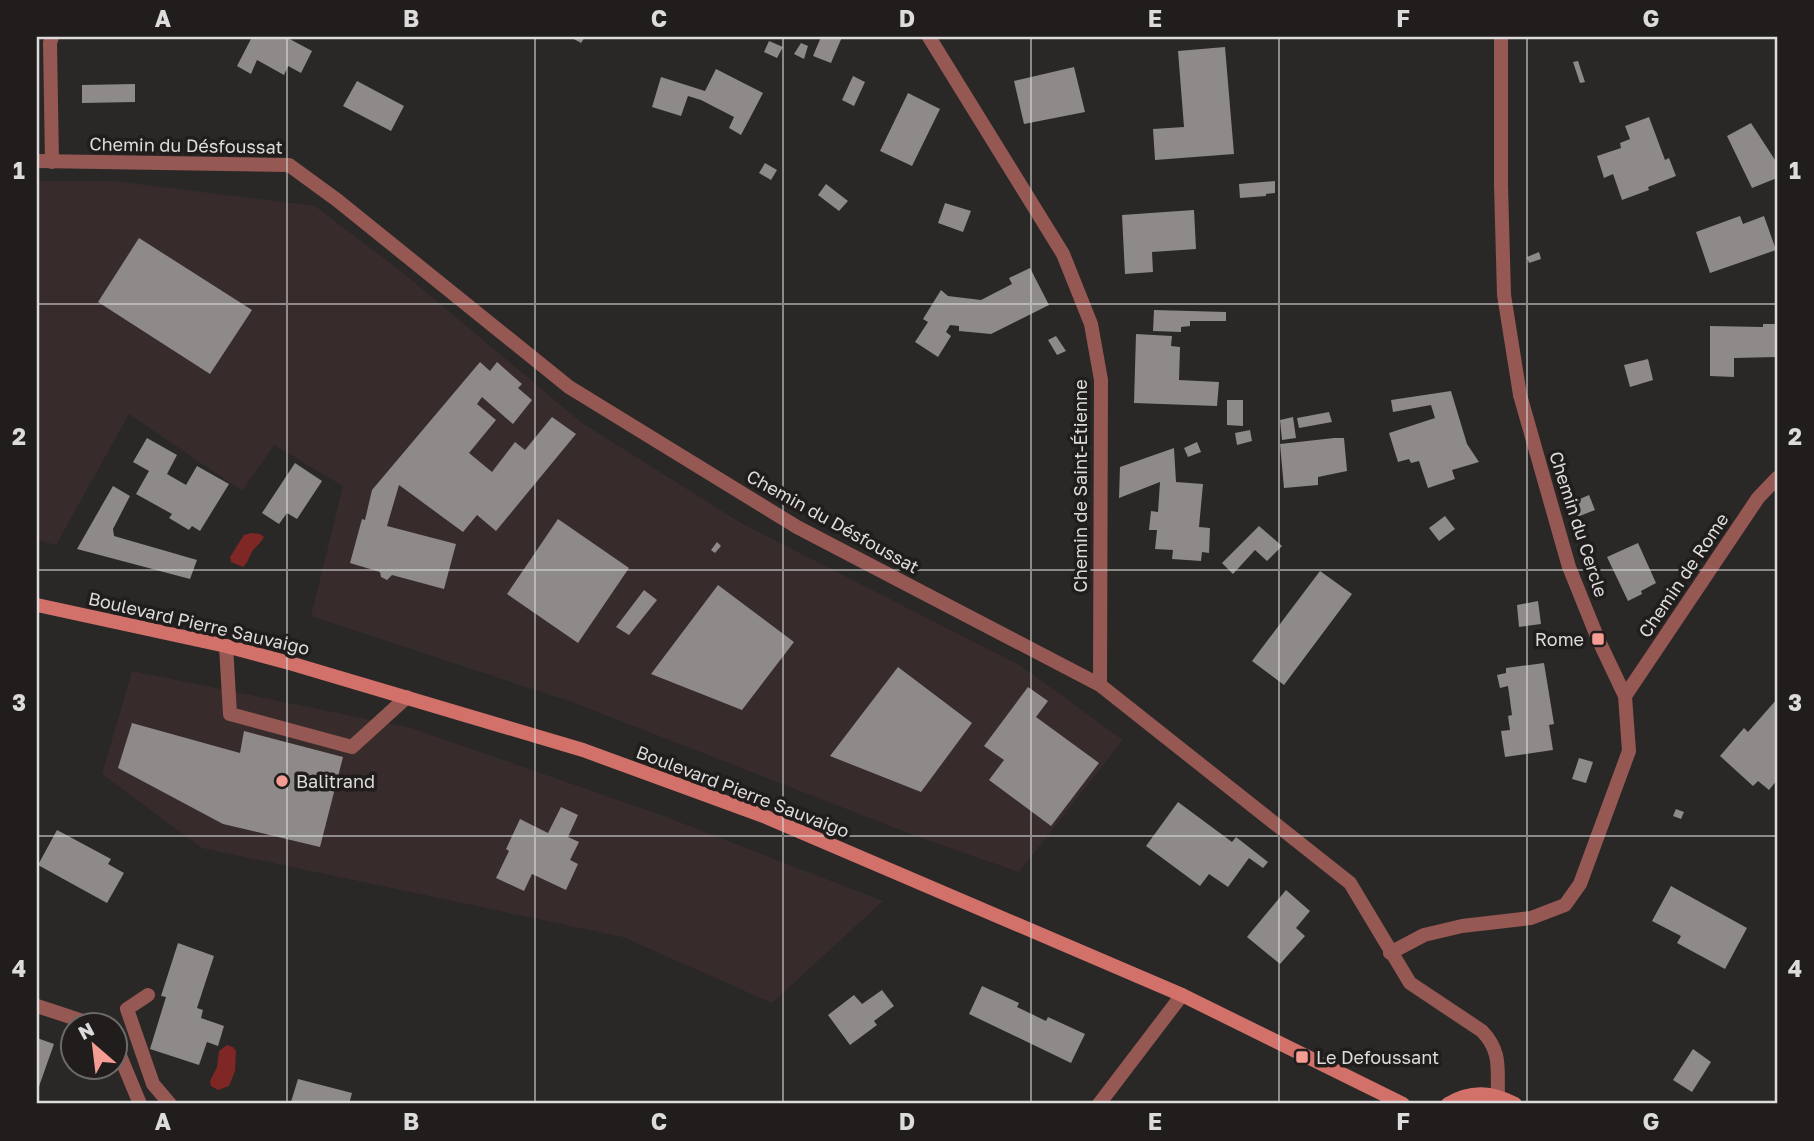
<svg xmlns="http://www.w3.org/2000/svg" width="1814" height="1141" font-family="'Golos Text',sans-serif">
  <style>
    .built { fill: #372c2b }
    .water { fill: #7f2724 }
    .building { fill: #8f8a8a }
    .lines { fill: none; stroke-linecap: round; stroke-linejoin: round }
    .service { stroke: #955852; stroke-width: 14 }
    .minor { stroke: #955852; stroke-width: 14 }
    .secondary { stroke: #d27169; stroke-width: 14 }
    .grid { fill: none; stroke: #dddbdb; stroke-width: 2; stroke-opacity: 0.55 }
    .poi-dot { fill: #f59c93; stroke: #211d1d; stroke-width: 2.5 }
    .labels { text-anchor: middle; dominant-baseline: central; stroke-width: 7; stroke-linejoin: round; paint-order: stroke }
    .street-label { font-size: 18px; fill: #dddbdb; stroke: #211d1d }
    .poi-label { font-size: 18px; fill: #dddbdb; stroke: #211d1d; text-anchor: start }
    .neatline { fill: none; stroke: #dddbdb; stroke-width: 2.5 }
    .grid-label { font-size: 23px; text-anchor: middle; font-weight: bold; fill: #dddbdb }
  </style>
  <rect width="100%" height="100%" fill="#2a2727"/>
  <path class="built" d="M37 181H114L315 206 402 272 582 423 741 523 1021 666 1123 740 1019 872 913 835 572 702 311 616 343 486 274 445 242 491 129 414 56 545 37 540Z
    M132 671 411 728 661 815 883 901 772 1003 623 937 202 848 102 774Z"/>
  <path class="water" d="M251 533 260 534 264 537C261 542 258 545 254 549 249 555 249 562 243 567L231 562 230 557 244 535Z
    M227 1045 233 1047 236 1051 235 1071 229 1086 218 1090 211 1086 210 1081 217 1067 219 1051Z"/>
  <path class="building" d="M252 37H286L312 51 301 73 288 66 284 75 257 60 251 74 237 66Z
    M573 37H585L581 43 572 38Z
    M821 37H842L831 63 813 56Z
    M769 41 783 47 777 58 764 52Z
    M801 43 808 46 804 59 794 54Z
    M1225 47 1234 154 1155 160 1153 129 1184 127 1178 51Z
    M1578 61 1585 82 1580 83 1573 62Z
    M1074 67 1085 112 1024 124 1014 81Z
    M716 69 763 93 741 135 729 128 734 117 701 100 688 96 681 116 652 107 661 77 705 91Z
    M853 76 865 82 854 106 842 100Z
    M357 81 404 106 391 131 343 106Z
    M135 84V102L82 103V85Z
    M908 93 940 109 912 166 880 151Z
    M1649 117 1665 160 1669 158 1676 176 1648 187 1649 190 1622 200 1613 174 1604 178 1597 156 1621 148 1620 143 1630 139 1625 126Z
    M1751 123 1777 163V178L1752 188 1727 136Z
    M765 163 777 170 771 180 759 173Z
    M1275 181V193L1266 194V196L1240 198 1239 184Z
    M826 184 848 201 839 211 818 195Z
    M945 203 971 211 963 232 938 223Z
    M1194 210 1196 249 1152 252 1153 272 1125 274 1122 215Z
    M1740 216 1743 224 1764 216 1776 250 1710 273 1696 232Z
    M139 238 252 310 210 374 98 302Z
    M1539 252 1541 259 1529 263 1527 257Z
    M1030 268 1049 305 991 334 959 331V326L950 325 946 332 951 336 938 357 915 342 928 322 923 319 941 290 948 296 981 300 1012 284 1009 278Z
    M1154 310 1226 312V321H1190V326L1181 327V332L1153 331Z
    M1763 324H1777V357L1734 358V377L1710 376V326L1763 327Z
    M1136 334 1172 336 1171 346 1180 347 1179 380 1219 382 1217 406 1134 403Z
    M1056 336 1066 351 1057 355 1048 340Z
    M1648 359 1653 380 1630 387 1624 365Z
    M480 362 490 371 497 362 522 384 518 388 532 400 513 424 482 397 477 404 496 420 469 453 492 472 515 442 525 450 552 417 576 434 496 531 477 515 463 532 399 485 387 526 456 544 444 589 392 575 387 580 381 577 380 572 350 563 362 519 365 520 372 490Z
    M1451 391 1467 444 1479 462 1452 470 1455 479 1428 488 1419 461 1411 463 1409 459 1398 462 1389 433 1435 418 1431 405 1393 412 1391 400Z
    M1227 400H1243V426L1227 425Z
    M1329 412 1332 422 1299 428 1297 418Z
    M1293 417 1296 438 1282 440 1280 420Z
    M1250 430 1252 441 1237 445 1235 433Z
    M147 438 177 455 167 474 186 485 197 466 229 484 200 531 192 526 189 530 169 518 172 514 136 494 149 471 133 462Z
    M1334 438H1344L1347 471 1318 477V485L1284 488 1280 444Z
    M1197 442 1201 452 1188 457 1184 448Z
    M1174 448 1176 482 1203 484 1199 527 1210 528 1209 553 1202 552 1201 561 1172 559 1173 550 1155 549 1157 530H1149L1151 511 1158 512 1160 482 1119 498 1120 467Z
    M295 463 322 481 297 519 287 513 279 524 262 513Z
    M113 486 130 496 113 529 114 536 197 560 190 579 77 549Z
    M1589 495 1595 510 1572 519 1566 505Z
    M1445 516 1455 529 1439 541 1429 528Z
    M558 519 629 568 578 643 507 594Z
    M1259 526 1282 546 1267 561 1255 550 1233 574 1222 563Z
    M717 542 721 546 715 553 711 550Z
    M1638 543 1656 583 1641 591 1642 594 1628 601 1607 557Z
    M1320 571 1352 594 1284 685 1252 661Z
    M718 585 794 642 742 710 651 674Z
    M644 590 657 600 629 635 616 627Z
    M1538 601 1541 624 1519 627 1517 605Z
    M1544 663 1554 724 1549 725 1553 750 1505 757 1501 731 1510 730 1508 716 1512 715 1508 686 1500 688 1497 675 1506 673V668Z
    M898 667 972 723 921 792 830 756Z
    M1028 687 1048 701 1036 717 1099 763 1051 826 989 780 1004 760 984 746Z
    M1777 699V780L1769 790 1758 781 1753 786 1720 756 1744 728 1748 732Z
    M132 723 240 753 244 731 343 757 320 847 223 824 118 768Z
    M1579 758 1593 762 1586 783 1572 779Z
    M1178 802 1232 842 1236 837 1268 862 1263 868 1249 858 1228 887 1209 874 1200 886 1146 846Z
    M561 807 578 815 568 837 579 842 570 860 578 864 566 890 532 874 524 891 496 878 509 851 506 849 520 819 548 833Z
    M1676 809 1684 812 1681 819 1673 816Z
    M57 830 111 859 108 864 124 873 107 903 38 865Z
    M1671 886 1747 928 1725 969 1677 943 1681 936 1652 921Z
    M1286 890 1310 911 1296 928 1305 936 1280 964 1247 937Z
    M178 943 214 956 197 1008 203 1010 201 1018 224 1026 218 1046 207 1042 199 1065 150 1049 166 997 161 996Z
    M982 986 1019 1003 1017 1007 1046 1021 1048 1017 1085 1034 1071 1063 969 1014Z
    M882 990 894 1006 874 1021 877 1025 850 1045 828 1015 854 995 862 1004Z
    M37 1038 54 1044 37 1092Z
    M1693 1049 1711 1062 1692 1092 1673 1080Z
    M298 1079 352 1093 349 1104H295L291 1102Z"/>
  <g class="lines">
    <path class="service" d="M52 37 50 43 52 162
      M226 646 230 714 352 747 407 697
      M148 995 127 1009 153 1084 170 1104
      M37 1006 98 1026
      M116 1046 140 1104
      M1099 1104 1182 995"/>
    <path class="minor" d="M929 37 1063 254 1091 324 1101 380 1100 685
      M37 161 289 165 337 200 569 387 797 527 1100 685 1350 883 1410 983 1482 1031C1502 1052 1497 1069 1498 1095
      M1625 696 1758 498 1777 478
      M1390 953 1424 935 1462 926 1531 918 1565 905 1580 884 1629 751 1625 696 1598 639 1569 567 1520 395 1504 295 1501 185V37"/>
    <path class="secondary" d="M37 605 226 646 293 664 583 750 766 817 1182 995 1403 1104
      M1448 1104C1471 1090 1492 1092 1515 1104"/>
  </g>
  <path class="grid" d="M287 37V1104M535 37V1104M783 37V1104M1031 37V1104M1279 37V1104M1527 37V1104M37 304H1777M37 570H1777M37 836H1777"/>
  <g class="poi-dot">
    <rect x="1591" y="632" width="14" height="14" rx="3.5"/>
    <circle cx="282" cy="781" r="7"/>
    <rect x="1295" y="1050" width="14" height="14" rx="3.5"/>
  </g>
  <g class="labels">
    <g class="street-label">
      <text transform="translate(186 145) rotate(1)">Chemin du Désfoussat</text>
      <text transform="translate(1080 486) rotate(-90)">Chemin de Saint-Étienne</text>
      <text transform="translate(833 521) rotate(29)">Chemin du Désfoussat</text>
      <text transform="translate(1579 524) rotate(72)">Chemin du Cercle</text>
      <text transform="translate(1683 575) rotate(-56)">Chemin de Rome</text>
      <text transform="translate(199 623) rotate(13)">Boulevard Pierre Sauvaigo</text>
      <text transform="translate(743 791) rotate(21)">Boulevard Pierre Sauvaigo</text>
    </g>
    <g class="poi-label">
      <text x="1584" y="639" text-anchor="end">Rome</text>
      <text x="296" y="781">Balitrand</text>
      <text x="1316" y="1057">Le Defoussant</text>
    </g>
  </g>
  <rect width="1814" height="1141" fill="none" stroke="#211d1d" stroke-width="77"/>
  <g transform="translate(94 1046) rotate(332)"><circle r="33" fill="#211d1d" stroke="#6c6969" stroke-width="2"/>
  <path d="M0-5L12 26L0 18L-12 26Z" fill="#f59c93"/>
  <text y="-10" font-size="19" font-weight="bold" text-anchor="middle" fill="#dddbdb">N</text>
  </g>
  <rect x="38" y="38" width="1738" height="1064" class="neatline"/>
  <g class="grid-label">
    <text x="163" y="27">A</text>
    <text x="411" y="27">B</text>
    <text x="659" y="27">C</text>
    <text x="907" y="27">D</text>
    <text x="1155" y="27">E</text>
    <text x="1403" y="27">F</text>
    <text x="1651" y="27">G</text>
    <text x="19" y="179">1</text>
    <text x="1795" y="179">1</text>
    <text x="19" y="445">2</text>
    <text x="1795" y="445">2</text>
    <text x="19" y="711">3</text>
    <text x="1795" y="711">3</text>
    <text x="19" y="977">4</text>
    <text x="1795" y="977">4</text>
    <text x="163" y="1130">A</text>
    <text x="411" y="1130">B</text>
    <text x="659" y="1130">C</text>
    <text x="907" y="1130">D</text>
    <text x="1155" y="1130">E</text>
    <text x="1403" y="1130">F</text>
    <text x="1651" y="1130">G</text>
  </g>
</svg>
